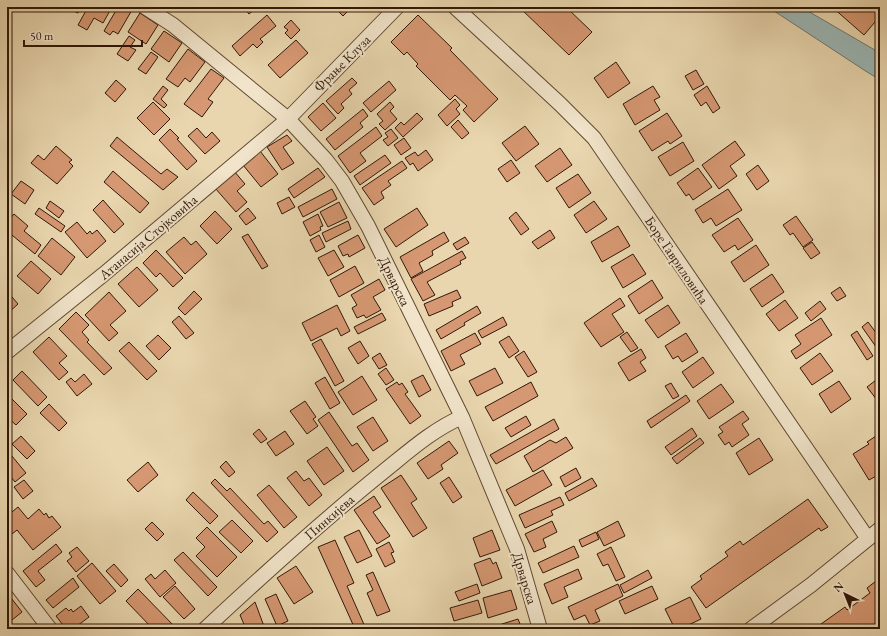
<svg xmlns="http://www.w3.org/2000/svg" width="887" height="636" font-family="'EB Garamond',serif">
  <style>
    .water { fill: #9bb7b5; stroke: #717770 }
    .building { fill: #d69872; stroke: #311809 }
    .lines { fill: none; stroke-linecap: round; stroke-linejoin: round }
    .minor-casing { stroke: #5f4832; stroke-width: 16 }
    .minor { stroke: #f1e4ca; stroke-width: 14 }
    .labels { text-anchor: middle; dominant-baseline: central; stroke-width: 4; stroke-linejoin: round; paint-order: stroke }
    .street-label { font-size: 14px; fill: #311809; stroke: #f1e4ca }
  </style>
  <rect width="100%" height="100%" fill="#e9d6ae"/>
  <filter id="stains"><feTurbulence type="fractalNoise" baseFrequency=".005" numOctaves="4"/><feColorMatrix values="0 0 0 0 .2 0 0 0 0 .09 0 0 0 0 .02 0 0 0 .5 -.17"/></filter>
  <radialGradient id="worn" r=".72"><stop offset=".6" stop-color="#630" stop-opacity="0"/><stop offset="1" stop-color="#630" stop-opacity=".3"/></radialGradient>
  <path class="water" d="M768 7H801L880 53V80L864 70Z"/>
  <path class="building" d="M65 7H80L78 13Z
    M88 7H112L103 23 94 18 87 30 78 25Z
    M118 7H127L132 10 118 34 113 31 110 35 104 31Z
    M243 7H257L249 14Z
    M334 7H352L343 16Z
    M519 7H566L592 32 569 55Z
    M832 7H880V16L864 35Z
    M140 13 158 25 146 44 128 32Z
    M267 15 276 26 260 39 263 42 257 48 253 44 240 56 232 46Z
    M418 15 452 48 450 50 498 99 474 122 463 110 467 106 455 95 450 100 416 66 418 64 407 52 404 55 391 42Z
    M291 20 300 30 291 39 285 33 288 30 284 27Z
    M164 31 182 43 169 62 151 49Z
    M129 36 135 40 130 47 136 50 128 61 117 54Z
    M296 40 308 53 280 78 268 65Z
    M188 49 205 62 190 82 185 78 178 87 166 79Z
    M151 52 158 57 146 74 138 69Z
    M616 62 630 83 608 98 594 78Z
    M211 69 224 78 208 99 213 102 202 117 184 104Z
    M696 70 704 84 693 90 685 76Z
    M352 78 357 83 349 90 352 94 341 104 344 108 338 114 326 101Z
    M116 80 126 89 115 102 105 93Z
    M389 81 396 90 371 112 363 103Z
    M163 86 168 90 161 99 167 105 164 108 153 99Z
    M653 86 660 97 654 100 660 110 635 125 623 104Z
    M707 86 720 108 713 113 706 102 701 106 694 95Z
    M455 99 460 105 456 109 460 114 447 126 438 115Z
    M153 102 170 119 154 135 137 118Z
    M390 102 394 107 390 111 397 119 385 130 379 124 383 121 377 114Z
    M323 103 336 118 321 131 308 117Z
    M363 109 368 116 360 123 363 127 335 150 326 139Z
    M417 113 423 119 403 137 395 128 401 122 404 125Z
    M667 113 682 136 670 144 668 141 652 151 639 131Z
    M458 120 469 133 462 139 451 127Z
    M525 126 539 144 516 161 502 143Z
    M376 127 382 136 360 153 366 161 350 173 338 156Z
    M197 128 206 138 212 132 220 141 205 154 188 136Z
    M170 129 179 138 177 139 197 161 187 170 159 140Z
    M391 129 398 138 388 146 383 140 388 137 385 133Z
    M287 135 292 141 283 147 294 163 282 170 267 147Z
    M117 137 161 174 167 169 178 177 163 190 110 146Z
    M404 138 411 148 401 155 394 145Z
    M735 141 745 155 730 166 737 176 719 189 702 165Z
    M683 142 694 161 670 176 658 157Z
    M56 146 72 160 69 162 73 166 57 184 31 163 38 155 44 160Z
    M560 148 572 165 547 182 535 166Z
    M426 150 433 160 418 171 413 163 410 165 405 158 415 152 418 156Z
    M260 151 278 174 261 187 243 165Z
    M385 155 391 163 360 185 354 176Z
    M511 160 520 173 507 182 498 169Z
    M402 161 407 168 388 181 391 185 381 192 384 198 374 205 362 188Z
    M758 165 769 181 757 190 746 174Z
    M318 168 325 177 294 198 288 189Z
    M698 168 712 187 693 200 689 194 686 196 677 183Z
    M113 171 149 203 140 213 104 182Z
    M234 171 245 184 237 191 247 202 236 212 215 188Z
    M578 174 591 193 569 208 556 188Z
    M21 181 34 190 25 204 11 194Z
    M332 189 337 199 303 217 298 207Z
    M728 189 742 210 716 226 711 218 703 223 695 210Z
    M289 197 295 207 282 214 277 203Z
    M103 200 124 224 114 233 93 210Z
    M50 201 64 211 59 218 46 208Z
    M594 201 607 219 586 233 574 215Z
    M339 202 347 218 328 227 320 212Z
    M39 208 65 226 61 232 35 214Z
    M248 208 256 218 246 225 239 216Z
    M417 208 428 225 396 247 384 229Z
    M215 211 232 229 217 244 200 226Z
    M516 212 529 229 521 235 509 218Z
    M14 214 28 226 24 231 41 245 35 254 7 231V222Z
    M318 214 323 226 320 227 321 230 310 236 303 222Z
    M796 216 813 240 803 247 793 233 790 235 783 225Z
    M738 218 753 240 738 250 735 245 724 252 712 235Z
    M348 221 351 229 326 242 322 233Z
    M77 222 87 234 90 231 92 234 97 230 106 241 87 258 65 232Z
    M618 226 630 246 602 262 591 242Z
    M550 230 555 238 538 249 532 242Z
    M444 232 449 241 432 251 433 255 419 263 423 271 411 278 400 257Z
    M248 234 268 266 262 269 242 237Z
    M319 235 325 247 316 252 310 240Z
    M358 235 365 248 349 257 348 254 343 256 338 246Z
    M184 237 191 245 196 241 207 254 185 274 166 252Z
    M465 237 469 243 457 250 453 244Z
    M52 238 75 257 61 275 38 256Z
    M812 242 820 253 811 259 803 248Z
    M756 245 769 265 744 282 731 262Z
    M156 250 183 278 173 287 160 273 156 277 143 263Z
    M334 250 344 267 328 276 318 258Z
    M462 251 466 258 460 261 461 264 427 282 435 295 423 301 411 279Z
    M633 254 646 274 623 288 611 267Z
    M31 261 51 279 38 294 17 276Z
    M355 266 364 283 339 297 330 280Z
    M137 267 158 290 139 307 118 284Z
    M772 274 784 292 762 307 750 289Z
    M379 279 385 290 373 297 381 310 366 318 364 315 357 318 352 308 357 305 351 295Z
    M652 280 663 298 639 314 628 296Z
    M840 287 846 296 837 301 831 293Z
    M457 290 461 298 452 302 453 306 429 316 424 304Z
    M7 291 18 304 7 314Z
    M194 291 202 299 185 315 178 308Z
    M109 292 126 311 110 325 118 333 109 341 85 315Z
    M620 298 625 306 612 314 624 332 601 347 584 323Z
    M785 300 798 318 779 331 766 314Z
    M820 301 826 309 811 321 805 313Z
    M337 305 350 331 341 336 337 328 311 341 302 323Z
    M668 305 680 323 658 338 645 320Z
    M477 306 481 313 464 323 465 325 441 339 436 330Z
    M76 312 89 325 82 332 89 340 87 342 112 368 104 375 59 329Z
    M382 313 386 320 358 334 354 327Z
    M179 316 194 333 186 339 172 322Z
    M503 317 507 325 482 338 478 331Z
    M821 318 832 335 796 359 791 351 801 344 795 335Z
    M868 322 880 338 879 351 862 327Z
    M857 331 873 356 867 360 851 335Z
    M627 332 638 348 631 352 620 337Z
    M475 333 481 344 460 355 465 364 451 371 441 351Z
    M686 333 698 352 682 362 678 356 673 359 665 346Z
    M158 335 171 348 159 360 146 346Z
    M509 336 519 351 509 358 499 342Z
    M49 337 67 356 59 363 68 372 59 380 33 352Z
    M321 339 344 381 335 386 312 344Z
    M360 341 369 356 358 364 348 348Z
    M129 342 157 371 147 380 119 351Z
    M641 349 646 358 640 362 646 371 629 381 618 363Z
    M524 351 537 372 528 377 515 357Z
    M380 353 387 365 379 369 372 358Z
    M820 353 833 371 812 385 800 368Z
    M703 357 714 373 693 388 682 372Z
    M386 368 394 380 386 385 378 374Z
    M495 368 503 383 477 396 469 381Z
    M22 371 47 397 38 406 13 380Z
    M84 374 92 384 77 396 66 382 71 378 75 382Z
    M423 375 431 390 419 397 411 381Z
    M362 376 377 400 353 415 338 392Z
    M325 377 340 403 330 409 315 383Z
    M880 377V404L867 387Z
    M839 381 851 399 831 413 819 394Z
    M397 382 399 385 402 383 408 392 405 394 421 416 410 424 386 389Z
    M531 382 538 396 493 421 485 407Z
    M671 383 679 396 673 399 665 386Z
    M721 384 734 402 709 419 697 401Z
    M686 395 690 401 651 428 647 421Z
    M9 396 27 414 16 425 7 417V398Z
    M305 401 316 417 313 419 318 426 307 434 290 411Z
    M49 404 67 423 59 431 40 413Z
    M743 411 749 419 742 424 749 435 732 447 729 442 725 445 718 435 723 432 719 427Z
    M329 412 352 446 357 443 369 460 353 472 318 420Z
    M526 416 531 425 511 437 505 428Z
    M373 417 388 441 373 451 357 427Z
    M554 419 559 429 496 464 490 455Z
    M692 428 697 436 671 455 665 447Z
    M259 429 267 439 261 443 253 434Z
    M880 430V474L869 480 853 454 869 444 867 442 879 434 877 432Z
    M285 431 294 444 276 456 267 443Z
    M21 436 35 451 27 459 12 444Z
    M566 437 573 448 533 472 524 456 550 440 556 443Z
    M700 438 704 443 677 464 672 458Z
    M759 438 773 460 749 475 736 453Z
    M449 441 458 453 441 465 443 469 428 479 417 463Z
    M327 447 344 471 324 485 307 461Z
    M7 450 26 473 15 482 7 472V469L9 467 7 464Z
    M226 461 235 472 229 477 220 467Z
    M148 462 158 475 138 492 127 480Z
    M576 468 581 478 565 487 560 477Z
    M543 470 552 485 515 506 506 490Z
    M296 471 304 481 309 478 322 495 309 506 287 478Z
    M401 475 417 499 411 503 427 528 413 537 381 488Z
    M449 477 462 497 453 503 440 483Z
    M592 478 597 486 569 501 565 493Z
    M215 479 227 491 230 488 264 524 268 521 278 532 267 542 211 483Z
    M24 480 33 491 23 499 14 487Z
    M269 485 297 517 284 528 257 495Z
    M193 492 218 516 210 524 186 500Z
    M374 496 381 507 373 512 390 536 377 544 354 510Z
    M560 497 564 505 551 511 553 515 525 528 519 515Z
    M808 499 828 527 821 531 819 528 706 608 691 587 702 579 700 576 728 556 725 552 740 541 743 545Z
    M18 507 28 519 39 509 44 515 46 513 49 518 52 516 61 527 33 550 17 530 12 534 7 527V516Z
    M232 520 253 541 241 553 219 532Z
    M552 521 557 532 543 539 546 547 534 552 525 534Z
    M618 521 625 536 604 546 597 532Z
    M152 522 164 534 157 541 145 529Z
    M207 527 237 557 217 577 196 556 205 547 196 538Z
    M359 530 372 556 357 563 344 537Z
    M492 530 500 550 480 557 473 538Z
    M596 532 599 539 582 547 579 540Z
    M335 540 354 583 347 586 366 629H355L318 547Z
    M389 542 394 552 391 553 395 562 385 567 376 549Z
    M56 544 62 552 38 571 45 580 36 587 23 571Z
    M574 546 579 557 543 573 538 563Z
    M77 547 89 561 76 572 67 561 72 557 69 553Z
    M611 547 625 577 616 581 608 564 603 566 597 554Z
    M183 552 217 587 208 596 174 560Z
    M490 558 493 564 496 562 502 578 482 586 474 564Z
    M92 563 116 591 100 604 77 576Z
    M114 564 128 580 121 587 106 571Z
    M296 566 313 592 294 604 277 578Z
    M578 569 582 579 564 587 568 597 552 604 544 584Z
    M165 570 176 583 160 597 145 579 151 574 155 579Z
    M648 570 652 578 624 593 620 585Z
    M373 572 390 611 377 616 367 593 373 590 366 575Z
    M73 578 79 587 53 608 46 600Z
    M880 578V627L877 629 875 626 871 629H814L845 607 847 610 870 593 867 588Z
    M477 584 480 593 459 601 455 592Z
    M618 584 623 596 595 610 600 621 590 625 585 615 574 620 568 607Z
    M175 586 195 609 184 619 163 597Z
    M652 586 658 599 625 614 619 601Z
    M138 589 176 628 175 629H153L126 601Z
    M511 590 517 609 488 618 483 598Z
    M7 594H8L22 612 7 624Z
    M276 594 288 621 277 626 265 599Z
    M690 597 701 619 680 629H675L665 609Z
    M478 600 482 613 454 621 450 608Z
    M255 602 265 629H246L240 615Z
    M81 606 89 617 73 629H66L56 616 66 608 69 611 71 609 73 612Z
    M518 619 522 629H486Z"/>
  <g class="lines">
    <g class="minor-casing">
      <path id="minor" d="M145 7 173 25 288 119 326 160 342 181 368 226 462 417 517 549 540 629
        M455 7 560 104 594 138 868 539
        M7 352 104 274 288 119 397 7
        M7 573 50 629
        M205 629C263 575 321 522 383 472 408 452 432 430 462 417
        M751 629 811 585 880 529"/>
    </g>
    <use href="#minor" class="minor"/>
  </g>
  <g class="labels">
    <g class="street-label">
      <text transform="translate(342 63) rotate(-45)">Фрање Клуза</text>
      <text transform="translate(148 237) rotate(-40)">Атанасија Стојковића</text>
      <text transform="translate(677 260) rotate(56)">Боре Гавриловића</text>
      <text transform="translate(395 281) rotate(64)">Дрварска</text>
      <text transform="translate(329 517) rotate(-41)">Пинкијева</text>
      <text transform="translate(525 578) rotate(73)">Дрварска</text>
    </g>
  </g>
  <rect width="887" height="636" fill="none" stroke="#e9d6ae" stroke-width="24"/>
  <rect x="8" y="8" width="871" height="620" fill="none" stroke="#311809" stroke-width="2"/>
  <rect x="12" y="12" width="863" height="612" fill="none" stroke="#311809"/>
  <g transform="translate(845 594) rotate(317)" stroke="#f1e4ca" stroke-width="3" paint-order="stroke">
  <path d="M0-3L7 15L0 10L-7 15Z" fill="#311809"/>
  <text y="-6" font-size="11" font-weight="bold" text-anchor="middle" fill="#311809">N</text>
  </g>
  <path d="M24 40v6h118v-6" fill="none" stroke="#311809" stroke-width="2"/>
  <text x="30" y="40" font-size="12" fill="#311809" stroke="#f1e4ca" stroke-width="3" paint-order="stroke">50 m</text>
  <rect width="100%" height="100%" filter="url(#stains)"/>
  <rect width="100%" height="100%" fill="url(#worn)"/>
</svg>
